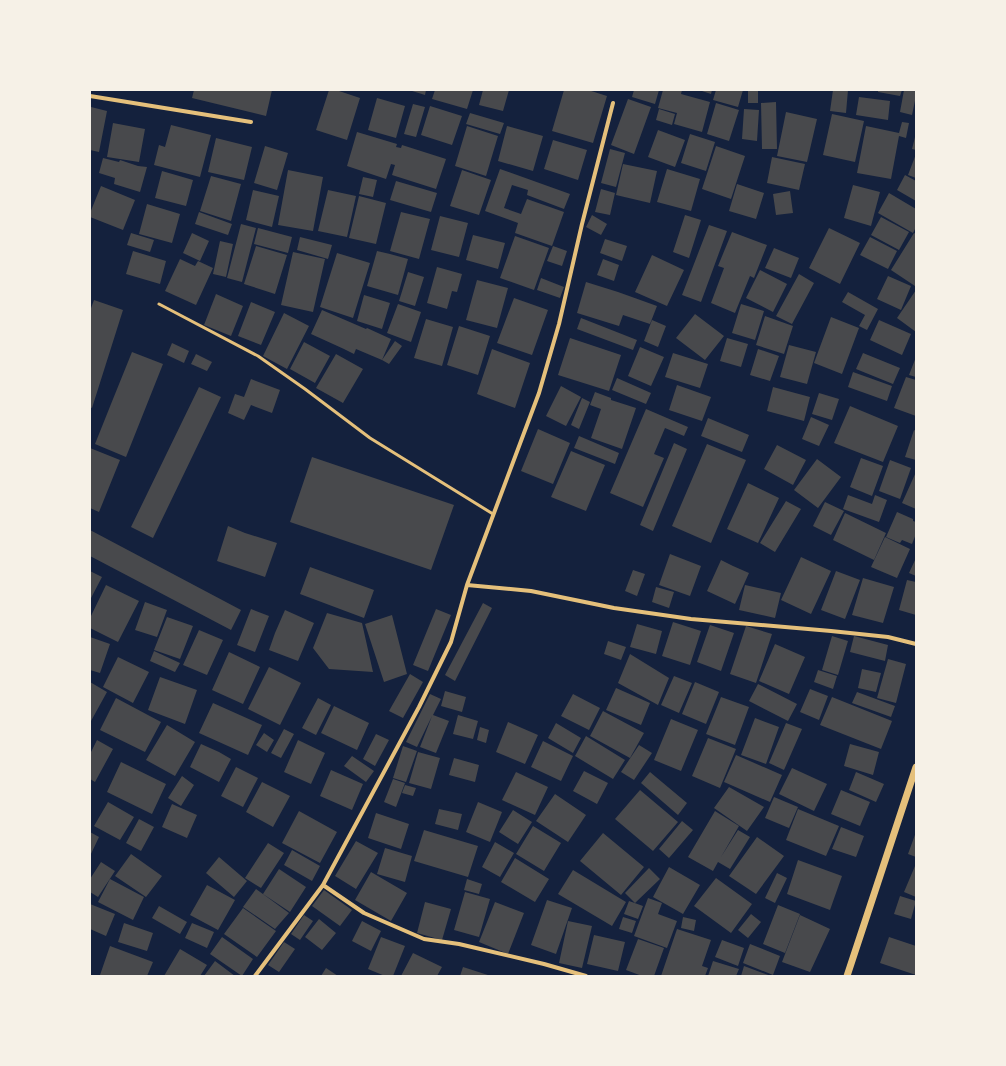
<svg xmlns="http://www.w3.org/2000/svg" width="1006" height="1066" font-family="Inter,sans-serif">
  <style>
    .building { fill: #48494c }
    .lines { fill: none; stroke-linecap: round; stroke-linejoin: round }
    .service { stroke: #e5c07b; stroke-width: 3 }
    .minor { stroke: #e5c07b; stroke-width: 4 }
    .tertiary { stroke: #e5c07b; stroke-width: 7 }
  </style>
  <rect width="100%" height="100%" fill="#14213d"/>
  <path class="building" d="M194 90H272L266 116 192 98Z
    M329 90H336L360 98 347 140 316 130Z
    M409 90H426L425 95Z
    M435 90H473L467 109 432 99Z
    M483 90H509L503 111 479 105Z
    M564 90H588L607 96 593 143 552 131Z
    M634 90H659L655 104 632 97Z
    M663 90H682L681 94 710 102 702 132 674 124 677 113 658 108Z
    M699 90H712L711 94Z
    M716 90H743L738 107 713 100Z
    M748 90H758V103H748Z
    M833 90H848L846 113 830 111Z
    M878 90H902L900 96 878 92Z
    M904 90H916V96L912 115 900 112Z
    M859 97 890 101 888 120 856 115Z
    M377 98 405 106 396 138 368 130Z
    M628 99 651 107 634 154 611 145Z
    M776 102 777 149H762L761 103Z
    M716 103 739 110 729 141 707 134Z
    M413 104 425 107 416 137 404 134Z
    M430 106 462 116 452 145 421 135Z
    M91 107 107 111 99 152 90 150V113Z
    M659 109 675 114 672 125 656 120Z
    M744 109 759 110 757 141 742 139Z
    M786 112 817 119 807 162 777 156Z
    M470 113 504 123 500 134 466 124Z
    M832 114 864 121 855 162 823 155Z
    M902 122 909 123 906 138 899 136 891 179 857 173 866 126 899 133Z
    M113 123 145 129 139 162 107 157Z
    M171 125 211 135 200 177 154 165 159 145 165 147Z
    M467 126 498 136 486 176 455 166Z
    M507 126 543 136 533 171 498 161Z
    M658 130 685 140 675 167 648 157Z
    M357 132 397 144 396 147 401 148 402 145 446 159 436 189 392 175 395 165 391 164 386 179 347 166Z
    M690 134 715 142 706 171 681 163Z
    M915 137H916V150L912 149Z
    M216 138 252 147 244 180 208 172Z
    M553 140 587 150 578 180 544 169Z
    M265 146 288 153 277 190 254 183Z
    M716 146 745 156 731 199 702 189Z
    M610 149 625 153 616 187 601 183Z
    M916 154V178L908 175Z
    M772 157 805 164 799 190 767 183Z
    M103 158 119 162 120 160 138 166 147 167 140 192 114 184 115 178 99 173Z
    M623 164 657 171 650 203 616 195Z
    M500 169 570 194 564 209 527 195 528 190 512 185 504 208 521 214 527 199 564 212 552 246 515 233 518 223 485 211Z
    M667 169 700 179 691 211 657 202Z
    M288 170 323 177 313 231 278 225Z
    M462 170 491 180 479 215 450 206Z
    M162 171 193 180 186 206 155 198Z
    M905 175 916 181V201L897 190Z
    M211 176 241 184 231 221 200 211Z
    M363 177 377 180 373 197 359 194Z
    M396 181 437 193 431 212 390 200Z
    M737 184 764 193 756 219 729 211Z
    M853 185 880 192 871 226 844 218Z
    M101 186 135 200 123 230 90 217V213Z
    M601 189 615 193 610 215 595 212Z
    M253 190 279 196 272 227 246 220Z
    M328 190 356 196 347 237 318 231Z
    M790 191 793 213 776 215 773 194Z
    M889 193 916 209V227L913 233 878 213Z
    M359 196 386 203 376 244 349 238Z
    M147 204 180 214 172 243 139 234Z
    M199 212 232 224 228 235 195 224Z
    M401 212 430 219 419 259 390 251Z
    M592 215 607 224 601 235 586 227Z
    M685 215 701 220 689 258 673 252Z
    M440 216 468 223 459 257 431 250Z
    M881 217 909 232 899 250 871 235Z
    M241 224 256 228 242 282 227 278Z
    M709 225 727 231 701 302 682 295Z
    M258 228 292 237 288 253 254 244Z
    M829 228 860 243 840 284 809 268Z
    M732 232 767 245 754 278 750 276 735 313 711 303 724 268 718 266Z
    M131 233 154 240 150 252 127 245Z
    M192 233 209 241 200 261 183 253Z
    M914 233 916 234 915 286 891 270Z
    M473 235 505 243 498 269 466 260Z
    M515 236 549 248 534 290 500 278Z
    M300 237 332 245 328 259 297 250Z
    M870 237 897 251 888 269 860 255Z
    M605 239 627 246 622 261 600 253Z
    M220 241 233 244 226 277 213 274Z
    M256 246 287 255 275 294 244 284Z
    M553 246 567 251 562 266 547 261Z
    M774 248 799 258 791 278 765 268Z
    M133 251 166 261 160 284 126 274Z
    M377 251 390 254 408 259 398 295 367 286Z
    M293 252 325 259 313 312 281 305Z
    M337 253 370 263 353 318 320 307Z
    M652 255 684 270 667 306 635 292Z
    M180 259 195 266 198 261 213 268 196 305 165 291Z
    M603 259 619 265 614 281 597 275Z
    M437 267 462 274 457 292 452 291 447 309 427 303Z
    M760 270 787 284 773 312 746 298Z
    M408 272 424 277 415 306 399 301Z
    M799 274 814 283 792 324 776 316Z
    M888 276 911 286 901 310 877 299Z
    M541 278 564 287 560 298 537 290Z
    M477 280 508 288 497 328 466 320Z
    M586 282 618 292 657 306 650 324 623 315 619 326 577 313Z
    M916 290V332L897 318Z
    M848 292 878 309 867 330 859 326 865 315 842 302Z
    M216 294 243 306 231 336 204 325Z
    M364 295 390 303 382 329 357 321Z
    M514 298 548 310 532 355 497 343Z
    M94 300 123 310 92 408 90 407V311Z
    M251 302 275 312 261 345 238 336Z
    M398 304 421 312 411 342 387 333Z
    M741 304 764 311 755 340 732 333Z
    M322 310 366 329 367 328 391 339 382 360 356 349 354 354 344 349 311 334Z
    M284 313 309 326 287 369 263 356Z
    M695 314 724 336 705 360 676 338Z
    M765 316 793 326 784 354 756 345Z
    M831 317 859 328 842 374 814 363Z
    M581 318 637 340 633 350 577 329Z
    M426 319 453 327 442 366 414 358Z
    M652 320 666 326 658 347 644 341Z
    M879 320 911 334 902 355 870 340Z
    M459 326 490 336 478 375 447 365Z
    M570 338 621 355 609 391 558 375Z
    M727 338 748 344 741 367 720 361Z
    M395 341 402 346 389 364 382 360Z
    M304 342 330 356 315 383 290 369Z
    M172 343 189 351 184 363 167 355Z
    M789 345 816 352 807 384 780 377Z
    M640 347 664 357 651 386 628 376Z
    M492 349 530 363 515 408 477 394Z
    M758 349 779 356 770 381 750 375Z
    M132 352 163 364 126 457 95 444 111 404Z
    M673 353 708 364 700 388 665 377Z
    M863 353 900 368 893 384 856 369Z
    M196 354 212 362 207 371 191 364Z
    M336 354 363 369 343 403 316 388Z
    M916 357V377L909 375Z
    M853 372 892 386 887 401 848 387Z
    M906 377 916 380V416L894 408Z
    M617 378 651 393 646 404 612 390Z
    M251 379 280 390 272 413 251 405 244 420 228 413 235 394 244 397Z
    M677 385 711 397 702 421 669 410Z
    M561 386 581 397 566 426 546 416Z
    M199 387 221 397 153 538 131 527Z
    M773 387 810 397 804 421 767 411Z
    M595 392 611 398V400L636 408 622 449 591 438 601 409 590 405Z
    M819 393 839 399 832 420 812 414Z
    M582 398 590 402 579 429 571 425Z
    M850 406 898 426 883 462 834 443Z
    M646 409 688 427 684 436 665 428 654 454 664 458 643 507 610 493Z
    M811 417 829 425 819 446 802 439Z
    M708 418 749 435 742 452 701 436Z
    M538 429 570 443 553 484 521 471Z
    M914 430 916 431V460L905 457Z
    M579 436 619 453 615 464 574 448Z
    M674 443 687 449 653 531 640 525Z
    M707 444 746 460 711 543 672 526Z
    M777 445 806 460 793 485 764 469Z
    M90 448 120 460 99 512 90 508Z
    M571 451 605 465 586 511 551 497Z
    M312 457 454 505 431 570 290 522Z
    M861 458 883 466 872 496 850 487Z
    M817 459 841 477 818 508 794 490Z
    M890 460 911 468 900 499 879 491Z
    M916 472V509L902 503Z
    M748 483 779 498 758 543 727 529Z
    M848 495 872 504 875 495 887 500 879 522 843 509Z
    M786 501 801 509 775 552 760 543Z
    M825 502 844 511 831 535 813 526Z
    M897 512 913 519V521L916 522V534L912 544 902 540 900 543 886 537Z
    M845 513 886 533 874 560 833 540Z
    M228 526 245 533 277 543 265 577 217 561Z
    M90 530 241 610 231 630 90 556Z
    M885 537 910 549 897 578 871 567Z
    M670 554 701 566 690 596 659 585Z
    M801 557 831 571 811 614 781 600Z
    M916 558V576L909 573Z
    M721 560 733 566 749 573 735 604 707 591Z
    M310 567 374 590 364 618 300 594Z
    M633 570 645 574 637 596 625 591Z
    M90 571 102 577 90 600Z
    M836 571 860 580 845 619 821 610Z
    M863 578 894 587 883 623 852 615Z
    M907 580 916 582V615L899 610Z
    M106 585 139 601 118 642 90 628V618Z
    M745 585 781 593 775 618 739 610Z
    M656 587 674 592 669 608 652 602Z
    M145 602 167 610 157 637 135 630Z
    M483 603 492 608 455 681 445 675Z
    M251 609 269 616 255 652 237 645Z
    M436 609 451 615 428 671 413 665Z
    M285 610 314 623 298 661 269 650 275 633Z
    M327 613 362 623 373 672 329 669 313 648Z
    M392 615 407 674 384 682 365 624Z
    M167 617 193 626 180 659 154 650Z
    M673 622 701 631 690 665 662 656Z
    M637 624 662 631 656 654 630 647Z
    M710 625 734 633 721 671 697 662Z
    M746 626 772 634 756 683 730 674Z
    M199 630 223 640 207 675 183 665Z
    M832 636 848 641 838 675 822 670Z
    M854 636 888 645 885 661 850 652Z
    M90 637 110 644 100 673 90 670Z
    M608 641 626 647 621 660 604 654Z
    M775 644 805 657 789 694 759 681Z
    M154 651 180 663 175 672 150 661Z
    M229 652 260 667 243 704 212 690Z
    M630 654 669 678 658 705 618 683Z
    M118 657 149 672 133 703 103 687Z
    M888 659 906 664 896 703 877 698Z
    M269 667 301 683 280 725 248 709Z
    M862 669 881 673 876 692 858 688Z
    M818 670 837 676 833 689 814 682Z
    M410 674 423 682 403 718 389 711Z
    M674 676 692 683 679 713 661 705Z
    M160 677 197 690 185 724 148 710Z
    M90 682 107 692 91 721H90Z
    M695 682 719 692 706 724 682 714Z
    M758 684 797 704 788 721 749 701Z
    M616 688 650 703 641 725 606 710Z
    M810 689 828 696 819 720 800 712Z
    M445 691 466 697 462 712 441 706Z
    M857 692 895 706 891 717 852 703Z
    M430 694 441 699 433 715 449 721 436 753 420 747 432 716 417 747 406 742Z
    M573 694 600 708 589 730 561 716Z
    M721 697 749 707 735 745 706 734Z
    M832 697 892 721 881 749 820 725Z
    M116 698 161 722 145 752 100 730Z
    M318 698 331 705 316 735 302 728Z
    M213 703 262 725 248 755 199 733Z
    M334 706 369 723 357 750 321 733Z
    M603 711 644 733 630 758 590 736Z
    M458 715 478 721 473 739 453 734Z
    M755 718 779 727 766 764 741 755Z
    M671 719 698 730 681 771 654 760Z
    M508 722 538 735 525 764 496 752Z
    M556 723 581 738 573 753 548 738Z
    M786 723 802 729 784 770 769 763Z
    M167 725 195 742 175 776 146 760Z
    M480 727 489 730 486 743 477 740Z
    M284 729 294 734 281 758 271 753Z
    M264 733 274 740 267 752 256 745Z
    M376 734 389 740 375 766 363 759Z
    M586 736 625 760 613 779 575 756Z
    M708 738 736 749 720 788 692 776Z
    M97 740 113 749 95 782 90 779V754Z
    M298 740 325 753 311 784 284 772Z
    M543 741 573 756 561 781 531 767Z
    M201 744 219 752 231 759 219 782 190 767Z
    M850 744 879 752 873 775 844 766Z
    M639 745 652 753 634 780 621 772Z
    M403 746 417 751 406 782 393 778Z
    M418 752 440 758 431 789 409 783Z
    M736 755 782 775 770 802 724 782Z
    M352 756 374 771 366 782 344 766Z
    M454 758 479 765 475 782 449 775Z
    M121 762 166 784 152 814 107 792Z
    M236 767 258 778 243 807 221 796Z
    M792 768 827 784 814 811 779 794Z
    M331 770 363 784 352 810 320 796Z
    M584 771 608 783 597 804 573 791Z
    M516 772 548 787 535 815 502 800Z
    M650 772 687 803 678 815 641 783Z
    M856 772 884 784 876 802 849 790Z
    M182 776 194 785 181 806 168 798Z
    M393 779 405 783 396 807 384 802Z
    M262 782 290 796 273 827 246 812Z
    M405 785 416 788 413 796 402 793Z
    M729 787 764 807 747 831 714 808Z
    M640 790 678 822 653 851 615 819Z
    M841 790 870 802 860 826 831 814Z
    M555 794 586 815 568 842 536 821Z
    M774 797 798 807 789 828 765 818Z
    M108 802 134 817 120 840 94 826Z
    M478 802 502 812 490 842 466 832Z
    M172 804 197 815 187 838 162 827Z
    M439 809 462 814 458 830 435 824Z
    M798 809 839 826 826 856 786 840Z
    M513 810 532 822 518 844 499 832Z
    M299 811 337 832 320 863 282 843Z
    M715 811 739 826 721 857 738 830 750 837 730 869 718 862 713 871 688 857Z
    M376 813 409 824 401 849 368 838Z
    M139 819 154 827 141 851 126 843Z
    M682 821 693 830 669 858 659 849Z
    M533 826 561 843 544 871 516 854Z
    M841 827 864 836 856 857 832 849Z
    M424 830 478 846 468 877 414 861Z
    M90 832 99 837 90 856Z
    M916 832V857L908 854Z
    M603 833 644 867 621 895 580 861Z
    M757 837 784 856 756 894 729 876Z
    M356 841 378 853 356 889 335 876Z
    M495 842 514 853 500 877 482 867Z
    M268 843 284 853 261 888 245 878Z
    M385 848 412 856 405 882 377 874Z
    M292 850 320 866 312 881 284 865Z
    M131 854 162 876 146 897 115 876Z
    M219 857 247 881 234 897 206 873Z
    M515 858 549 879 535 902 501 882Z
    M798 860 842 876 830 910 787 894Z
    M101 862 115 871 98 897 90 892V879Z
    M915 866H916V897L904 892Z
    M669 867 700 885 683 914 653 897Z
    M649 868 660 879 635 903 625 893Z
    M279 869 306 887 290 912 263 894Z
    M573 870 626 902 612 926 558 894Z
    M371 872 407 893 391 921 355 900Z
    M777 873 787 878 775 903 765 898Z
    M716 878 752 904 731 933 694 906Z
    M110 879 144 897 133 920 98 902Z
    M467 879 482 884 479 894 464 890Z
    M207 885 235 900 218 930 190 915Z
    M256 889 289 913 275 929 243 907Z
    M324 890 352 910 340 926 312 906Z
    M465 892 490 899 479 937 454 930Z
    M900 896 916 901 911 919 894 914Z
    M648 898 662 903 658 914 677 921 667 948 634 936Z
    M547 900 572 908 556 954 531 945Z
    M629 901 643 906 638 919 624 914Z
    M425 902 451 909 442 940 417 933Z
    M495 902 524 913 508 954 479 942Z
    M90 904 115 914 106 936 90 929Z
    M778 905 800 914 785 953 763 944Z
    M159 906 187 922 180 934 152 918Z
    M243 908 276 931 257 957 224 934Z
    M751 914 761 922 748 938 738 930Z
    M304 915 313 921 300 940 291 934Z
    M800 915 830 929 810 972 782 962Z
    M623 917 636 921 632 933 619 929Z
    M683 917 696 920 694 931 681 928Z
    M319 919 336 933 322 950 305 937Z
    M362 921 381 931 371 951 352 941Z
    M568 921 592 926 582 968 559 963Z
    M124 923 153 933 147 951 118 942Z
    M192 923 214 932 207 948 185 938Z
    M677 929 711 940 702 966 708 968 705 976H661Z
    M594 935 625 942 618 971 587 964Z
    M222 937 253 959 242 976 210 954Z
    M381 937 405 946 393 976H385L368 969Z
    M889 937 916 946V975L880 963Z
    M638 939 664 948 654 976H642L626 970Z
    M722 940 744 948 738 966 715 957Z
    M284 942 295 949 279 972 268 965Z
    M750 944 780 956 773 975 743 963Z
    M110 946 153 962 147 976 100 975Z
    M180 949 207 965 200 976H164Z
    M413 953 442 967 437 976H401Z
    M215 961 235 976H204Z
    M713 961 739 969 736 976H708Z
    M744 966 771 976H741Z
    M463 967 491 976H460Z
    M326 968 338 976H321Z"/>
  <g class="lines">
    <path class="service" d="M159 304 258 356 305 389 370 438 493 514"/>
    <path class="minor" d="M90 96 251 122
      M467 585 531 591 614 608 691 619 831 631 888 637 916 644
      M323 885 364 913 424 939 459 944 544 964 586 976
      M255 976 323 885 419 707 451 642 467 585 539 393 559 324 582 224 613 103"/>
    <path class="tertiary" d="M847 976 916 767"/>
  </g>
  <rect width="1006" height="1066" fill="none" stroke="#f6f1e7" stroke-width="182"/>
</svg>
